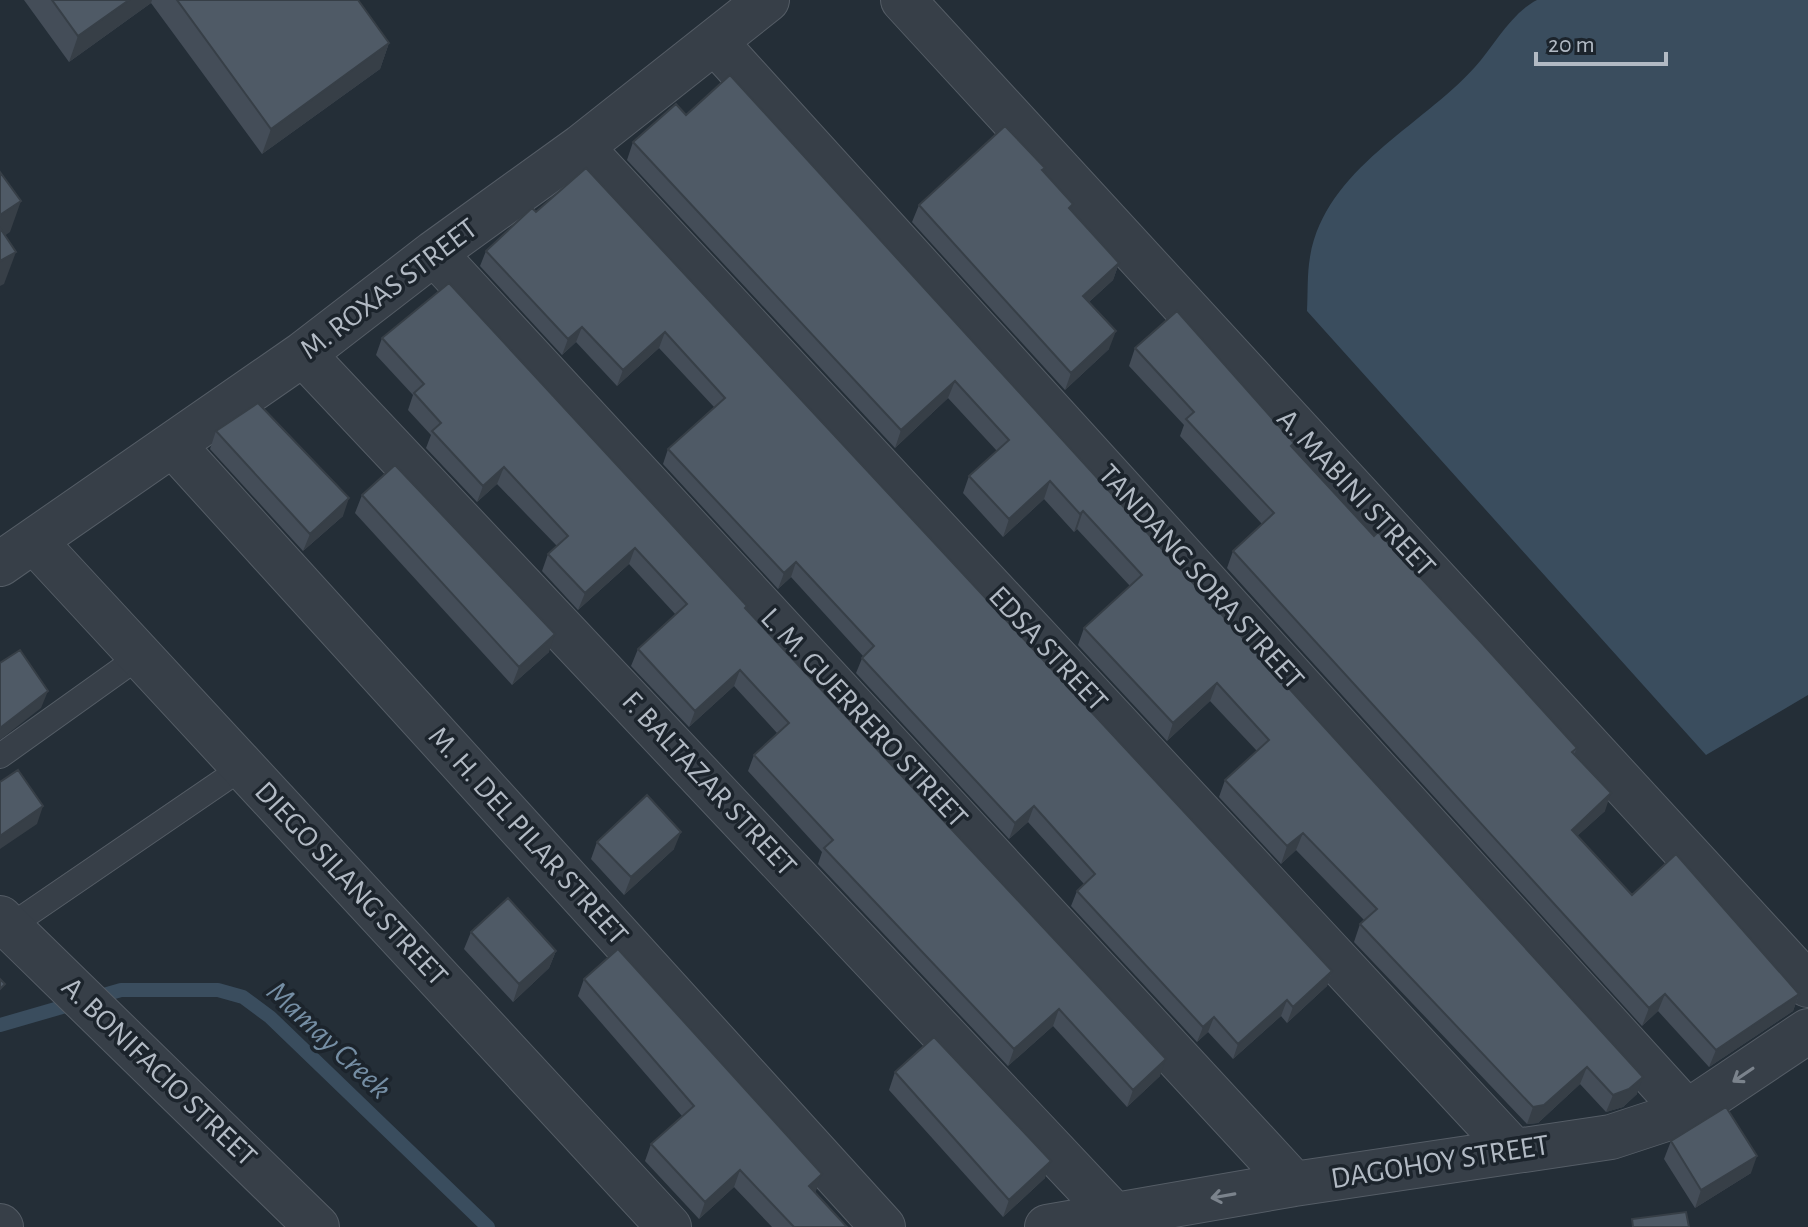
<svg xmlns="http://www.w3.org/2000/svg" width="1808" height="1227" font-family="'Alegreya Sans',sans-serif">
  <style>
    .water { fill: #3a4d5e }
    .lines { fill: none; stroke-linecap: round; stroke-linejoin: round }
    .stream { stroke: #3a4d5e; stroke-width: 14 }
    .service-casing { stroke: #555d66; stroke-width: 26 }
    .minor-casing { stroke: #555d66; stroke-width: 46 }
    .service { stroke: #373f48; stroke-width: 24 }
    .minor { stroke: #373f48; stroke-width: 44 }
    .wall { fill: #444d58 }
    .shaded-wall { fill: #373f47 }
    .building { fill: #4f5a66; stroke: #373f47; stroke-width: 2 }
    .oneway { stroke: #7b838c }
    .labels { text-anchor: middle; dominant-baseline: central; stroke-width: 7; stroke-linejoin: round; paint-order: stroke }
    .street-label { font-size: 30px; fill: #b2bac4; stroke: #1c242c }
    .water-label { font-size: 32px; font-style: italic; fill: #758ea4; stroke: #1c242c }
  </style>
  <rect width="100%" height="100%" fill="#242e37"/>
  <path class="water" d="M1537 0H1808V695L1706 755 1307 311C1308 293 1307 274 1310 257 1325 169 1421 127 1475 67 1494 46 1511 13 1537 0Z"/>
  <g class="lines">
    <path class="stream" d="M0 1025 121 990H218L243 997 270 1017 488 1227"/>
    <g class="service-casing">
      <path id="service" d="M0 756 140 656
        M9 927 243 767"/>
    </g>
    <g class="minor-casing">
      <path id="minor" d="M903 0 1808 985
        M715 42 1687 1112
        M581 147 1514 1151
        M434 253 1294 1184
        M303 354 1114 1215
        M173 445 883 1227
        M34 541 669 1227
        M0 564 303 354 434 253 581 147 767 0
        M0 918 317 1227
        M0 1226 1 1227
        M1047 1227 1294 1184 1611 1137 1687 1112 1808 1031"/>
    </g>
    <use href="#service" class="service"/>
    <use href="#minor" class="minor"/>
  </g>
  <path class="wall" d="M24 0H358L389 43 380 69 262 154 151 3 69 62Z
    M730 75 1637 1094 1623 1107 1606 1112 1580 1084 1538 1123 1527 1124 1354 942 1360 924 1364 920 1296 850 1281 864 1219 797 1225 780 1257 751 1210 701 1167 741 1078 645 1084 628 1130 586 1077 529 1074 532 1044 499 1003 537 963 493 969 476 997 451 948 398 895 448 627 160 633 142 686 115Z
    M586 168 1332 971 1327 986 1287 1023 1281 1016 1233 1059 1208 1032 1197 1042 1071 906 1077 891 1084 884 1028 822 1009 839 856 673 863 656 791 577 778 589 663 464 668 449 714 407 659 348 617 386 576 342 562 355 480 266 486 251 536 212Z
    M1044 172 1071 210 1119 263 1113 280 1089 302 1109 349 1065 390 912 222 919 205Z
    M382 338 747 606 746 609 1160 1076 1127 1107 1053 1026 1008 1066 818 864 822 852 748 771 754 755 777 733 734 686 689 727 631 666 638 649 676 615 629 564 578 610 542 571 548 554 557 546 497 484 477 502 426 448 431 435 408 410 413 395 376 355Z
    M1135 348 1293 447 1374 536 1577 748 1574 754 1605 811 1577 836 1632 895 1799 994 1793 1011 1709 1067 1658 1011 1642 1026 1227 568 1233 551 1262 524 1180 436 1184 425 1129 366Z
    M216 431 343 516 303 551 210 449Z
    M362 495 549 652 512 685 355 513Z
    M597 842 674 849 624 895 591 859Z
    M471 932 556 951 549 968 513 1002 464 949Z
    M584 979 816 1191 815 1192 847 1227H772L734 1187 699 1219 645 1161 651 1144 682 1116 578 996Z
    M895 1072 1045 1178 1003 1217 889 1090Z
    M1671 1141 1751 1173 1695 1208 1664 1159Z"/>
  <path class="shaded-wall" d="M129 0H152L151 3 69 62 78 36Z
    M389 43 380 69 262 154 271 129Z
    M21 201 10 232 0 239V215Z
    M16 252 4 284 0 286V261Z
    M1119 263 1113 280 1077 313 1083 296Z
    M582 327 576 342 562 355 568 339Z
    M1116 331 1109 349 1065 390 1071 373Z
    M665 332 659 348 617 386 623 370Z
    M955 381 948 398 895 448 901 430Z
    M504 467 497 484 477 502 483 486Z
    M1050 481 1044 499 1003 537 1009 519Z
    M349 498 343 516 303 551 310 534Z
    M1083 511 1077 529 1074 532 1080 514Z
    M635 548 629 564 578 610 585 593Z
    M796 562 791 577 778 589 784 573Z
    M555 634 549 652 512 685 519 667Z
    M740 670 734 686 689 727 695 711Z
    M1217 683 1210 701 1167 741 1173 723Z
    M48 691 41 708 0 740V728Z
    M1611 793 1605 811 1565 847 1572 830Z
    M43 806 37 824 0 849V836Z
    M1034 806 1028 822 1009 839 1015 823Z
    M681 832 674 849 624 895 631 877Z
    M1303 833 1296 850 1281 864 1287 846Z
    M556 951 549 968 513 1002 519 984Z
    M1332 971 1327 986 1287 1023 1293 1007Z
    M1665 994 1658 1011 1642 1026 1649 1008Z
    M1799 994 1793 1011 1709 1067 1716 1050Z
    M1287 1000 1281 1016 1233 1059 1238 1044Z
    M1059 1009 1053 1026 1008 1066 1014 1049Z
    M1214 1017 1208 1032 1197 1042 1203 1027Z
    M1166 1059 1160 1076 1127 1107 1133 1090Z
    M1587 1067 1580 1084 1538 1123 1527 1124 1533 1107Z
    M1643 1077 1637 1094 1623 1107 1606 1112 1613 1095Z
    M1757 1156 1751 1173 1695 1208 1701 1190Z
    M1051 1161 1045 1178 1003 1217 1009 1200Z
    M740 1170 734 1187 699 1219 705 1202Z
    M822 1174 816 1191 803 1203 809 1186Z"/>
  <path class="building" d="M52 0H129L78 36Z
    M177 0H358L389 43 271 129Z
    M730 75 1643 1077 1629 1089 1613 1095 1587 1067 1544 1105 1533 1107 1360 924 1377 909 1303 833 1287 846 1225 780 1269 740 1217 683 1173 723 1084 628 1142 575 1083 511 1080 514 1050 481 1009 519 969 476 1009 440 955 381 901 430 633 142 676 104 686 115Z
    M1005 126 1045 168 1042 170 1073 204 1069 208 1119 263 1083 296 1116 331 1071 373 919 205Z
    M586 168 1332 971 1293 1007 1287 1000 1238 1044 1214 1017 1203 1027 1077 891 1095 874 1034 806 1015 823 862 658 874 646 796 562 784 573 668 449 725 398 665 332 623 370 582 327 568 339 486 251 532 208 536 212Z
    M0 172 21 201 0 215Z
    M0 228 16 252 0 261Z
    M449 283 747 606 745 608 1166 1059 1133 1090 1059 1009 1014 1049 824 848 833 840 754 755 789 723 740 670 695 711 638 649 687 604 635 548 585 593 548 554 568 536 504 467 483 486 432 431 441 423 414 393 424 384 382 338Z
    M1177 311 1294 443 1291 446 1374 536 1378 532 1478 639 1577 748 1572 752 1611 793 1572 830 1632 895 1676 854 1799 994 1716 1050 1665 994 1649 1008 1233 551 1274 513 1186 419 1194 412 1135 348Z
    M258 403 349 498 310 534 216 431Z
    M395 465 555 634 519 667 362 495Z
    M20 650 48 691 0 728V663Z
    M18 770 43 806 0 836V782Z
    M647 795 681 832 631 877 597 842Z
    M508 898 556 951 519 984 471 932Z
    M618 949 822 1174 809 1186 847 1227H794L740 1170 705 1202 651 1144 694 1106 584 979Z
    M0 979 5 984 0 989Z
    M934 1037 1051 1161 1009 1200 895 1072Z
    M1726 1107 1757 1156 1701 1190 1671 1141Z
    M1686 1212 1689 1227H1633L1632 1219Z"/>
  <defs><path id="oneway-shaft" d="M-6 0H5M1.5-3L5.5 0L1.5 3" fill="none" stroke-width="1.6" stroke-linecap="round" stroke-linejoin="round" transform="scale(2)"/></defs>
  <g class="oneway">
    <use href="#oneway-shaft" transform="translate(1743 1075) rotate(146)"/>
    <use href="#oneway-shaft" transform="translate(1223 1196) rotate(170)"/>
  </g>
  <g class="labels">
    <g class="street-label">
      <text transform="translate(389 289) rotate(-37)">M. ROXAS STREET</text>
      <text transform="translate(1356 493) rotate(47)">A. MABINI STREET</text>
      <text transform="translate(1201 577) rotate(48)">TANDANG SORA STREET</text>
      <text transform="translate(1048 649) rotate(47)">EDSA STREET</text>
      <text transform="translate(864 718) rotate(47)">L. M. GUERRERO STREET</text>
      <text transform="translate(709 784) rotate(47)">F. BALTAZAR STREET</text>
      <text transform="translate(528 836) rotate(48)">M. H. DEL PILAR STREET</text>
      <text transform="translate(351 884) rotate(47)">DIEGO SILANG STREET</text>
      <text transform="translate(159 1072) rotate(44)">A. BONIFACIO STREET</text>
      <text transform="translate(1440 1162) rotate(-9)">DAGOHOY STREET</text>
    </g>
    <g class="water-label">
      <text transform="translate(329 1040) rotate(43)">Mamay Creek</text>
    </g>
  </g>
  <path d="M1536 52v12h130v-12" fill="none" stroke="#b2bac4" stroke-width="4"/>
  <text x="1548" y="52" font-size="24" fill="#b2bac4" stroke="#1c242c" stroke-width="6" paint-order="stroke">20 m</text>
</svg>
